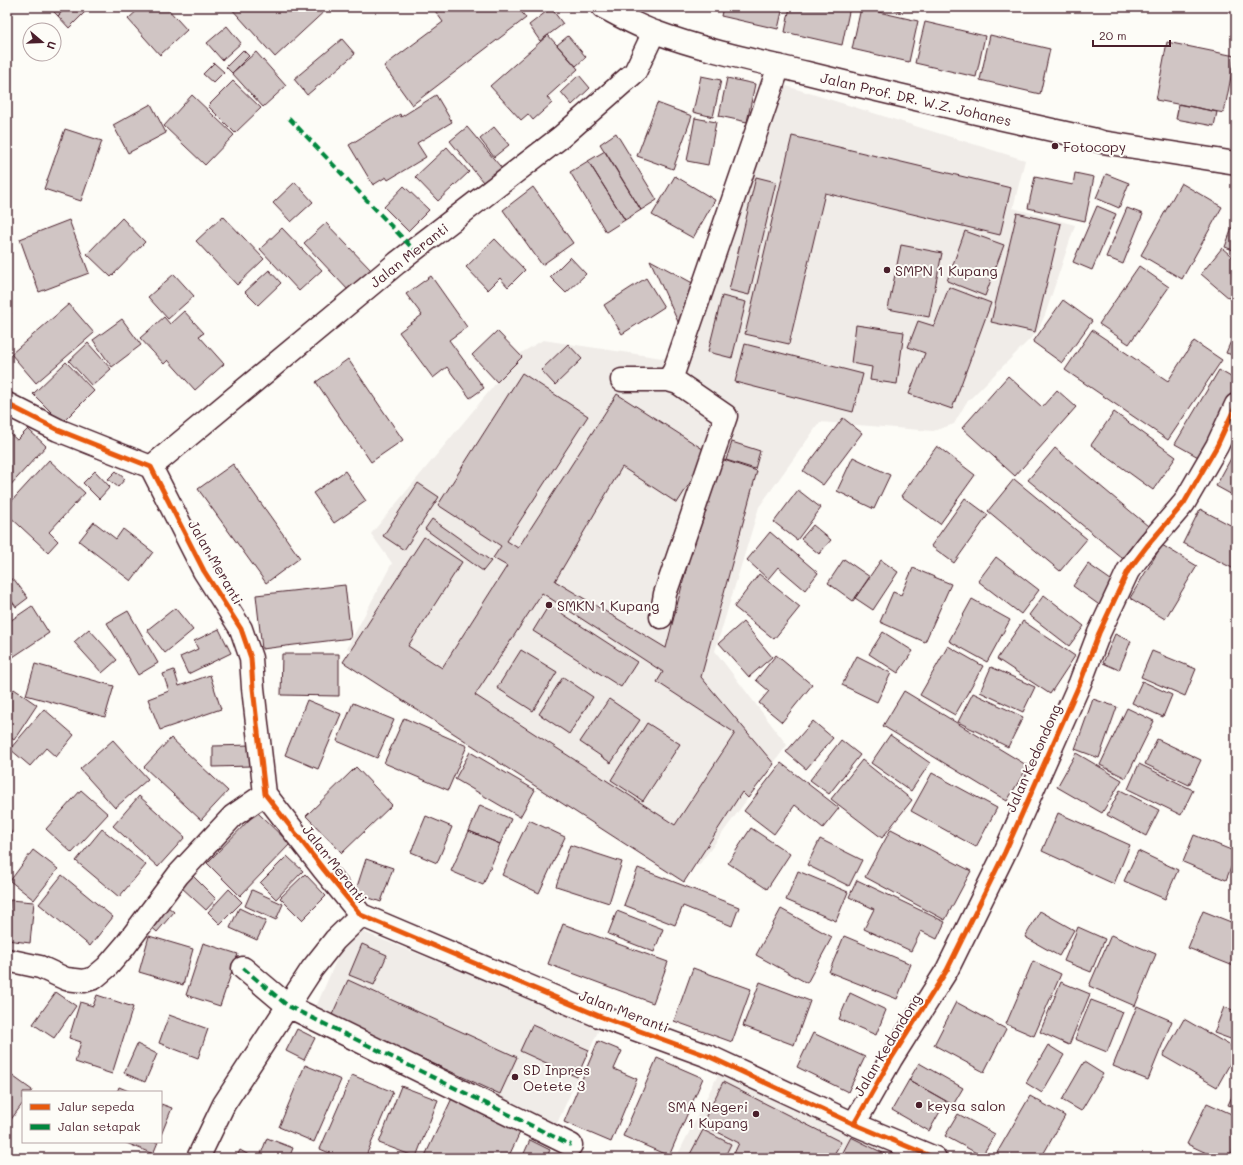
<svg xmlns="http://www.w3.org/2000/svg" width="1243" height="1165" font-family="Mali,sans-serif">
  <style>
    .built { fill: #f0ece8 }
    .building { fill: #d0c5c4; stroke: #4a1f2b; fill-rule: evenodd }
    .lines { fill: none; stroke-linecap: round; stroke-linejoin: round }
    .minor-casing { stroke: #4a1f2b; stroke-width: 25 }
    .minor { stroke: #fdfcf7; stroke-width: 22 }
    .quiet { stroke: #00873e; stroke-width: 4; stroke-dasharray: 8 4; stroke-linecap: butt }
    .cycleway-casing { stroke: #fdfcf7; stroke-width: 8 }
    .cycleway { stroke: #e8590c; stroke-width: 5 }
    .poi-dot { fill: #4a1f2b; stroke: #fdfcf7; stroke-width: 1.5 }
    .labels { text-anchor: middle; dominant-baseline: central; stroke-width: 4; stroke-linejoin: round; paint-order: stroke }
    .street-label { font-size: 14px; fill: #4a1f2b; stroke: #fdfcf7 }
    .poi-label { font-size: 14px; fill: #4a1f2b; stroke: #fdfcf7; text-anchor: start }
  </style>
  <rect width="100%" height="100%" fill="#fdfcf7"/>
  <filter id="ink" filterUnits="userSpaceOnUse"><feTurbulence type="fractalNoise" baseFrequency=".025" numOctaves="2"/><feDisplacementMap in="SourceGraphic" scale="8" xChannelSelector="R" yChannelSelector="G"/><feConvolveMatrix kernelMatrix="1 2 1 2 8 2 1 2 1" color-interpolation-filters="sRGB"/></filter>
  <g filter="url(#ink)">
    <path class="built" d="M780 84 1025 160 1013 208 1075 225 1045 315 1037 332 966 403 954 424 933 431 820 422 759 507 715 651 787 745 699 865 347 648 392 563 371 534 521 353 543 340 682 361Z
      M351 927 600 1027 555 1128 315 1009Z
      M720 1071 909 1158H676Z"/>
    <path class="building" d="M49 7H67L58 16Z
      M67 7H90L69 28 58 16Z
      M141 7H166L187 30 160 55 128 19Z
      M230 7H329L275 57Z
      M434 7H518L526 18 412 105 384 66 443 22 433 8Z
      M723 7H783L778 29 721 16Z
      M790 7H850L842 45 785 32Z
      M884 7H901L900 11Z
      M551 8 563 24 540 41 529 25Z
      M861 8 918 21 909 62 852 49Z
      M925 22 985 36 976 77 915 63Z
      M227 26 241 43 222 60 207 43Z
      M548 35 578 69 547 97 552 103 533 120 528 114 521 120 490 86Z
      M990 35 1050 49 1040 94 980 80Z
      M568 36 586 57 576 66 557 45Z
      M342 39 355 54 307 95 294 79Z
      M1167 42 1235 56 1224 113 1156 100Z
      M243 50 249 56 232 73 226 67Z
      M256 52 286 86 263 107 232 73Z
      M214 63 224 72 213 83 203 74Z
      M579 75 590 88 572 105 561 92Z
      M701 76 721 80 713 117 693 112Z
      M727 78 755 84 747 122 719 116Z
      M233 81 261 108 235 133 208 106Z
      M192 95 234 135 205 165 164 126Z
      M436 95 452 122 417 143 426 157 388 180 386 177 373 185 349 145 400 114 401 117Z
      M657 103 692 116 673 169 637 156Z
      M151 104 166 133 128 153 113 125Z
      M1179 104 1217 112 1214 126 1176 119Z
      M695 118 716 122 708 165 687 161Z
      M467 127 505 172 487 187 450 141Z
      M494 127 509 145 494 157 480 139Z
      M65 129 102 141 81 201 44 189Z
      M616 133 657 200 641 210 600 144Z
      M792 136 1011 188 1000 235 825 193 789 344 745 334Z
      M447 147 469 172 438 201 415 177Z
      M605 151 641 210 625 220 588 161Z
      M588 161 625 220 606 232 570 172Z
      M1075 173 1094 177 1085 221 1028 208 1035 177 1073 185Z
      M1106 174 1129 183 1119 208 1096 198Z
      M675 176 715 200 693 238 652 215Z
      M756 177 776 182 749 295 729 290Z
      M295 182 313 202 291 222 273 203Z
      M1181 183 1222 207 1182 279 1141 255Z
      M404 186 429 210 408 231 384 207Z
      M533 187 573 243 542 265 503 210Z
      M1097 206 1116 214 1092 270 1073 262Z
      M1127 208 1143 214 1123 264 1106 257Z
      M1017 213 1061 224 1035 332 991 322Z
      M223 216 264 259 237 285 196 241Z
      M1236 217V251L1225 247Z
      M122 218 145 242 111 277 87 254Z
      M69 220 89 273 39 292 20 239Z
      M326 223 371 270 349 291 304 243Z
      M282 228 322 270 299 291 260 249Z
      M965 231 1004 245 985 296 947 281Z
      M495 239 525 270 508 287 500 278 488 290 466 267Z
      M901 245 942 253 929 317 888 309Z
      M1222 248 1236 260V304L1201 274Z
      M570 257 586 274 566 293 550 277Z
      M650 260 700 287 683 333Z
      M1139 266 1169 287 1129 344 1099 324Z
      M269 270 281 283 258 305 245 292Z
      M174 274 194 296 168 319 148 297Z
      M431 276 467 327 449 340 484 388 470 398 447 367 433 378 399 332 422 315 406 294Z
      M646 278 664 307 622 334 604 305Z
      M949 287 991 303 952 409 909 394 925 353 908 347 918 321 934 326Z
      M722 296 746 302 732 358 708 352Z
      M1063 300 1092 321 1062 363 1033 342Z
      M7 303 11 314 7 316Z
      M69 304 94 333 36 383 11 354Z
      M184 311 204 333 199 336 224 364 195 390 168 360 164 364 140 338 164 317 170 324Z
      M122 319 141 345 112 367 93 340Z
      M856 325 904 332 897 384 870 380 872 367 851 363Z
      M1236 329V356L1226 353Z
      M1092 330 1168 381 1194 341 1222 360 1168 440 1065 370Z
      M497 331 522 357 497 382 472 355Z
      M88 343 111 369 92 386 69 361Z
      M568 344 582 359 555 385 541 370Z
      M745 344 863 374 853 412 735 382Z
      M348 359 403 440 371 462 316 382Z
      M66 362 94 391 62 423 33 394Z
      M1219 370 1236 380V396L1200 458 1175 444Z
      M522 373 588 416 507 541 518 548 617 394 709 453 677 503 622 467 555 581 666 648 715 457 757 471 701 677 774 764 748 798 742 792 684 882 343 662 424 537 462 562 408 646 442 668 507 566 493 558 501 546 438 505ZM542 593 663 672 657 682 735 733 675 825 475 695Z
      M1008 376 1042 407 1057 390 1076 407 1015 476 962 428Z
      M1114 412 1176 457 1153 490 1091 445Z
      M843 418 862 433 823 485 803 471Z
      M28 429 46 446 7 489V431L17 440Z
      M732 442 760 451 755 469 726 460Z
      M937 446 975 475 940 524 901 496Z
      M1055 448 1148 526 1122 558 1028 480Z
      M1236 449V497L1216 486Z
      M853 457 890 475 874 509 837 491Z
      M49 460 85 493 49 532 58 541 48 552 7 514V506Z
      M233 464 300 558 266 583 198 489Z
      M95 471 110 487 99 499 83 483Z
      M116 471 125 479 118 487 108 479Z
      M345 471 366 501 334 523 313 493Z
      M1014 479 1087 539 1060 571 988 511Z
      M418 483 439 497 404 550 383 536Z
      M798 490 821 508 797 540 774 522Z
      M965 498 988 515 954 563 931 546Z
      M1200 509 1236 528V570L1183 543Z
      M432 519 491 561 483 571 425 529Z
      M94 522 116 539 123 529 153 552 131 581 79 541Z
      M813 525 831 540 819 554 801 539Z
      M770 532 818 573 805 590 778 567 768 579 747 560Z
      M1162 545 1197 566 1165 619 1130 598Z
      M996 557 1039 590 1021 614 978 581Z
      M844 559 870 577 853 601 828 583Z
      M881 560 898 572 873 610 855 598Z
      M1088 564 1118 585 1102 607 1073 586Z
      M913 568 951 584 925 642 880 622 893 592 901 595Z
      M759 574 800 607 774 639 734 607Z
      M13 578 28 598 16 607 7 594V582Z
      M345 585 351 638 262 649 256 595Z
      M1044 595 1084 626 1069 646 1029 615Z
      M972 599 1010 620 987 662 949 641Z
      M549 605 637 662 621 687 533 631Z
      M32 606 49 633 7 661V623Z
      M175 608 193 630 165 653 147 630Z
      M128 611 158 663 138 675 107 623Z
      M1023 621 1075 656 1050 694 997 659Z
      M743 622 772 657 749 677 719 643Z
      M89 629 117 660 102 673 74 642Z
      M219 629 231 653 188 674 180 657 198 649 194 641Z
      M883 632 913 651 898 673 869 654Z
      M1115 634 1131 641 1119 670 1103 663Z
      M948 646 983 666 955 715 920 695Z
      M521 650 557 672 533 711 497 688Z
      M1152 651 1196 669 1185 696 1141 677Z
      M282 654H339V696L281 695Z
      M776 655 812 685 782 722 759 703 769 691 756 680Z
      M857 656 891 673 877 702 842 685Z
      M35 664 114 686 105 717 26 695Z
      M991 667 1035 687 1023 712 980 692Z
      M174 670 179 686 210 675 221 709 160 730 148 699 169 691 163 674Z
      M563 677 593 697 569 734 539 714Z
      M1142 681 1172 695 1163 717 1132 703Z
      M14 689 37 705 14 740 7 735V699Z
      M904 691 1028 766 1007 801 883 726Z
      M973 693 1023 717 1008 747 958 722Z
      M609 699 640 720 611 763 580 742Z
      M1093 699 1117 707 1099 758 1075 749Z
      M307 700 341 714 318 769 285 755Z
      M353 703 394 720 377 758 337 741Z
      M1127 708 1154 721 1126 778 1100 765Z
      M44 709 74 735 56 757 46 748 30 766 10 749Z
      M404 718 467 746 448 790 384 763Z
      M813 721 833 738 806 769 786 752Z
      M647 723 680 744 643 801 611 780Z
      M890 735 930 763 911 791 871 763Z
      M171 738 228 791 201 820 144 767Z
      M1157 739 1201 760 1189 785 1145 764Z
      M113 740 148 779 115 808 80 769Z
      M841 740 860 755 829 794 810 780Z
      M251 745 252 766 213 767V746Z
      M470 752 535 790 520 817 455 779Z
      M1076 753 1122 780 1102 813 1057 787Z
      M862 760 912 800 882 838 831 799Z
      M781 763 839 808 823 828 795 805 774 834 744 811Z
      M1139 764 1193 790 1181 815 1128 789Z
      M356 767 392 805 342 853 306 816Z
      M932 773 997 808 976 847 911 811Z
      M81 790 108 814 72 853 46 829Z
      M1120 790 1159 810 1146 836 1107 815Z
      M139 796 185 837 158 867 113 826Z
      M480 805 511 819 500 844 469 831Z
      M257 812 290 844 240 896 207 863Z
      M1058 813 1130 845 1114 884 1042 851Z
      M426 816 452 827 437 863 411 852Z
      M529 820 565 837 539 893 502 875Z
      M7 823 12 834 7 837Z
      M751 828 790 854 767 889 728 863Z
      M102 829 146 865 119 897 76 861Z
      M891 829 971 871 945 920 865 877Z
      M469 831 500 844 483 885 451 871Z
      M1194 835 1236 852V855L1226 880 1183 862Z
      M820 839 862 860 849 886 807 865Z
      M570 845 622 862 609 903 556 886Z
      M33 850 58 869 34 900 10 881Z
      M1138 851 1178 870 1165 899 1124 881Z
      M287 856 303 871 276 899 260 883Z
      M366 859 393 868 381 902 355 893Z
      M638 868 739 907 732 926 683 906 675 925 624 905Z
      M798 871 848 892 836 921 786 900Z
      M305 874 326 896 302 920 280 898Z
      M62 875 113 917 90 946 39 904Z
      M192 875 216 899 206 910 181 887Z
      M857 880 945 922 937 939 921 931 911 951 864 929 874 909 849 897Z
      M229 889 242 902 220 924 208 912Z
      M252 890 283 904 276 920 245 906Z
      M10 900 34 902 30 943 7 940Z
      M162 902 174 912 157 932 146 922Z
      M239 908 266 921 257 940 230 928Z
      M781 909 832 937 807 983 756 955Z
      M617 911 663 929 654 952 608 934Z
      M1040 911 1074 930 1059 956 1025 937Z
      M1203 911 1236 924V967L1188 948Z
      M563 924 668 962 653 1003 548 964Z
      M1078 927 1105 939 1091 972 1064 961Z
      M1111 935 1156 954 1135 1006 1089 986Z
      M149 936 193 949 183 985 139 972Z
      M844 936 911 964 897 999 829 972Z
      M203 943 238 954 220 1006 186 995Z
      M362 944 387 955 374 985 349 975Z
      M1033 961 1061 974 1034 1036 1006 1024Z
      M693 968 751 989 732 1042 674 1021Z
      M348 980 517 1057 500 1094 331 1017Z
      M760 982 810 1001 794 1045 743 1026Z
      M1061 982 1090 994 1069 1045 1040 1032Z
      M56 992 76 1006 54 1038 33 1024Z
      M850 993 886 1010 876 1035 839 1019Z
      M97 995 133 1007 112 1074 75 1062 81 1042 69 1038 80 1002 93 1006Z
      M1091 1000 1123 1012 1107 1052 1075 1039Z
      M956 1002 1006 1029 984 1072 934 1045Z
      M1137 1006 1172 1021 1148 1080 1113 1066Z
      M1224 1007 1236 1011V1041L1214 1033Z
      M169 1015 208 1029 198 1058 159 1043Z
      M1184 1019 1236 1049V1053L1217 1087 1163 1056Z
      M532 1025 589 1050 577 1077 520 1051Z
      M297 1029 315 1038 304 1060 286 1051Z
      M813 1033 865 1057 848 1092 797 1067Z
      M598 1041 622 1051 614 1069 637 1079 611 1142 564 1122Z
      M137 1044 157 1054 145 1082 124 1073Z
      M1048 1045 1064 1055 1042 1093 1026 1083Z
      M657 1058 703 1078 669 1156 623 1136Z
      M1084 1062 1103 1074 1081 1111 1062 1100Z
      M919 1063 963 1088 953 1105 909 1080Z
      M305 1065 341 1080 314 1142 279 1127Z
      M7 1072 32 1090 31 1092H23V1103L7 1125Z
      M352 1075 393 1092 365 1158H341L320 1149Z
      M909 1080 946 1101 929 1131 892 1110Z
      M723 1082 841 1142 832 1158H732L739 1143 702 1124Z
      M401 1086 438 1100 416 1157 379 1143Z
      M119 1087 131 1092H117Z
      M1236 1088V1108L1228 1105Z
      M453 1096 522 1128 508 1158H424Z
      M1030 1096 1065 1116 1041 1158H994Z
      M1207 1103 1236 1116V1144L1229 1158H1217L1187 1144Z
      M161 1104 172 1108 161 1135Z
      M958 1114 995 1134 982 1156 945 1136Z
      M703 1130 731 1144 724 1158H688Z
      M851 1137 893 1158H840Z
      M267 1138 293 1148 289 1158H270L261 1154Z
      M530 1140 550 1150 546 1158H522Z
      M124 1142H158L153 1154Z
      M240 1150 254 1158H236Z"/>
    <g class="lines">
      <g class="minor-casing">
        <path id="minor" d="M603 7C620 16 637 26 655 32 703 50 757 61 807 73 903 97 999 118 1096 140L1102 142 1236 163
          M622 380H668L678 383 726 416 665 594 661 617
          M668 380 674 371 779 66
          M7 404 58 430 151 467 204 571 241 629 251 658 253 688 265 794 324 870 361 915 599 1016 708 1056 854 1124 935 1158
          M151 467 397 263 561 137 635 72 654 32
          M7 960 40 967 66 979 84 981 94 978 107 967 125 946 178 875 233 816 265 794
          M243 968 288 1006 571 1145
          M854 1124 891 1059 947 970 1005 852 1080 683 1099 633 1128 571 1147 546 1184 503 1217 446 1236 405
          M198 1158 224 1104 312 969 335 940 361 915"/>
      </g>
      <use href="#minor" class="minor"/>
      <path class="quiet" d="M289 118 414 250
        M243 968 288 1006 571 1145"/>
      <g class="cycleway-casing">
        <path id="cycleway" d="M7 404 58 430 151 467 204 571 241 629 251 658 253 688 265 794 324 870 361 915 599 1016 708 1056 854 1124 935 1158
          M854 1124 891 1059 947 970 1005 852 1080 683 1099 633 1128 571 1147 546 1184 503 1217 446 1236 405"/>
      </g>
      <use href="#cycleway" class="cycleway"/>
    </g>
  </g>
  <g class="poi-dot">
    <circle cx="1055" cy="146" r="4"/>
    <circle cx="887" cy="270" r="4"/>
    <circle cx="549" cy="605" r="4"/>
    <circle cx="515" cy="1077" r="4"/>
    <circle cx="919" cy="1105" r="4"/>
    <circle cx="756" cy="1114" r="4"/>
  </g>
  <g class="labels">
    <g class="street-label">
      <text transform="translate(916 99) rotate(13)">Jalan Prof. DR. W.Z. Johanes</text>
      <text transform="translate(409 255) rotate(-38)">Jalan Meranti</text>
      <text transform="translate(216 562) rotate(60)">Jalan Meranti</text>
      <text transform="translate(1033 758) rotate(-66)">Jalan Kedondong</text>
      <text transform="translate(335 864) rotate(52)">Jalan Meranti</text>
      <text transform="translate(624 1011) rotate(21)">Jalan Meranti</text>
      <text transform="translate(887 1045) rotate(-59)">Jalan Kedondong</text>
    </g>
    <g class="poi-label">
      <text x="1063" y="146">Fotocopy</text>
      <text x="895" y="270">SMPN 1 Kupang</text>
      <text x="557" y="605">SMKN 1 Kupang</text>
      <text x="523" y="1069">SD Inpres<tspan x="523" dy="16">Oetete 3</tspan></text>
      <text x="927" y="1105">keysa salon</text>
      <text x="748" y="1106" text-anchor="end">SMA Negeri<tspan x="748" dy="16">1 Kupang</tspan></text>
    </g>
  </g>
  <rect width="1243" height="1165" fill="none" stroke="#fdfcf7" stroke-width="24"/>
  <rect x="12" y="12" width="1219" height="1141" fill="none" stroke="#4a1f2b" stroke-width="1.5" filter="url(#ink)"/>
  <rect x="22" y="1091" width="140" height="52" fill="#fdfcf7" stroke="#b5a4a5"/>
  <rect x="30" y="1104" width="20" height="6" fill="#e8590c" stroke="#b5a4a5"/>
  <text x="58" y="1111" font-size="12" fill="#4a1f2b">Jalur sepeda</text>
  <rect x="30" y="1124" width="20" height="6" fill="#00873e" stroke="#b5a4a5"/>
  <text x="58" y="1131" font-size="12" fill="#4a1f2b">Jalan setapak</text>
  <g transform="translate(42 42) rotate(109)"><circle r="19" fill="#fdfcf7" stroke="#b5a4a5"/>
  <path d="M0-3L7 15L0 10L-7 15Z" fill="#4a1f2b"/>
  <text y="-6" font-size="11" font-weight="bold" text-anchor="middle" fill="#4a1f2b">U</text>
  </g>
  <path d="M1093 40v6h77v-6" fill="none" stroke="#4a1f2b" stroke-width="2"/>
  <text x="1099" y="40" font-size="12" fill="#4a1f2b" stroke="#fdfcf7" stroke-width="3" paint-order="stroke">20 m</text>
</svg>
